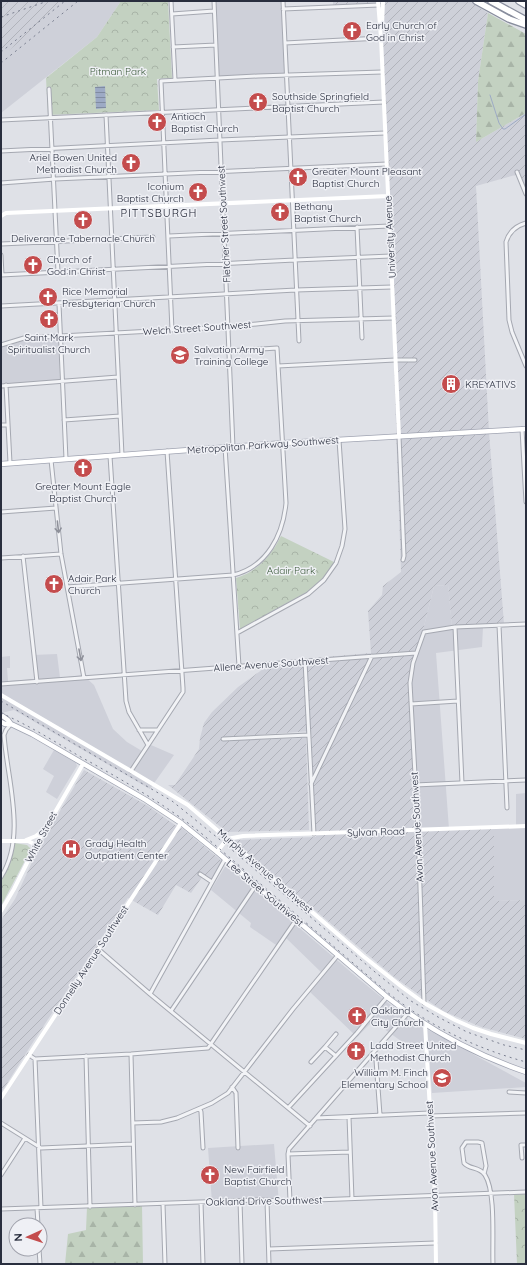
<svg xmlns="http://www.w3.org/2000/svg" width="527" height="1265" font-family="Quicksand,sans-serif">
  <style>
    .built { fill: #ced0d9 }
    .industrial { fill: url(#industrial-furrows) }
    .forest { fill: url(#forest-firs) }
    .park { fill: url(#park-crowns) }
    .water { fill: url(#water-rules) }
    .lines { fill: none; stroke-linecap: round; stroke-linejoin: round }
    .stream { stroke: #9daac5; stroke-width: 1 }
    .street-casing { stroke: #a5a8b1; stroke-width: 5 }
    .primary-casing { stroke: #a0a4b2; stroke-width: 6 }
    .highway-casing { stroke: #888d9d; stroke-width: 8 }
    .street { stroke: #f2f3f6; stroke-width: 3 }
    .secondary { stroke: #fff; stroke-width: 4 }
    .primary { stroke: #fff; stroke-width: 4.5 }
    .highway { stroke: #fff; stroke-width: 5.5 }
    .rail { stroke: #7a7f90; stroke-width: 1; stroke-dasharray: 2 4; stroke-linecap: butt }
    .oneway { stroke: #8e909a }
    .labels { text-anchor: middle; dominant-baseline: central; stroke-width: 3; stroke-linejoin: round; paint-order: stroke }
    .poi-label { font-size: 10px; fill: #292e3e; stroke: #eff0f5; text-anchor: start }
    .park-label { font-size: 10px; fill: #395838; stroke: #eff0f5 }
    .street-label { font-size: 10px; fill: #292e3e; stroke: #eff0f5 }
    .neighbourhood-label { font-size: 11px; letter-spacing: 1px; fill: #1b1f2e; stroke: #eff0f5 }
  </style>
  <defs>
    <pattern id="industrial-furrows" width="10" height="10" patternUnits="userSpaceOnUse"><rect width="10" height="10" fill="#ced0d9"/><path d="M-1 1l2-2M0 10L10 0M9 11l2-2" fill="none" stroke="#b1b3bb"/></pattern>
    <pattern id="forest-firs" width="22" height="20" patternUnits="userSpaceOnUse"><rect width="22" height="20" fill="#c3d1c1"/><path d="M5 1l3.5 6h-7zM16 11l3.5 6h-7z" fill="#a8b4a7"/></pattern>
    <pattern id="park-crowns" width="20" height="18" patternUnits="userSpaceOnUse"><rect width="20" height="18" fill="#c3d1c1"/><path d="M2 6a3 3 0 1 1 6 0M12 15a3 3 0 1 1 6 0" fill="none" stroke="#a8b4a7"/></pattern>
    <pattern id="water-rules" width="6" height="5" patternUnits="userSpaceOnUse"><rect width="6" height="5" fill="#9daac5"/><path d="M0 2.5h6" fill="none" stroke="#808ba1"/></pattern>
  </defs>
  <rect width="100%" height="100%" fill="#dfe1e7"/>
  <path class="built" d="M1 1H121L97 37 1 113Z
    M216 1H281L285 76 216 79Z
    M58 338 60 381 1 384V347L24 340Z
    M448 585 452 626 483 627 482 647 436 653 449 829 417 831 412 675 434 586Z
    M57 654 60 678 83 675 94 685 113 729 127 742 142 751 151 745 174 755 150 789 14 710 1 713V657L10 656V668H7L8 681 35 679 33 655Z
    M54 750 76 763 77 766 57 799 46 792 54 776 43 769Z
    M526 793V900L494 901V827L516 825V794Z
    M226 865 359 979 408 1019 526 1083V1087L432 1093 428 1045 408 1046 373 1021 357 1037 310 992 324 975 286 938 279 947 250 927 251 923 211 890Z
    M274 1144 279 1203H212L208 1148Z"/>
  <path class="industrial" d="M1 1H68L1 57Z
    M333 1H470L488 13 478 81 476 142 526 113V189L519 174 476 186 489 432 504 624 483 627 452 626 448 585 434 586 412 675 417 831 494 827V901L526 900V1039L481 1027 443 1011 418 994 394 977 233 841 234 840 316 837 311 731 242 736V740L306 738 309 830 227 832 168 785H175L199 749 200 738 204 723 212 712 238 687 266 667 292 665V660L371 653 368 611 382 595 383 586 401 572 388 190 379 4 333 5Z
    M84 770 148 806 175 825 183 829 222 861 211 883 202 877 191 893 176 885 158 915 128 898 35 1039 1 1093V920L15 899 40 845Z"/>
  <path class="forest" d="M488 13 526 34V113L476 142 478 81Z
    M142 1205 143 1264H65L68 1234 86 1230 87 1207Z"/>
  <path class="park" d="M121 1H168L172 78 157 79 159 110 48 115 46 78 97 37Z
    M281 536 334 562 329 571 322 579 307 592 240 629 236 578C258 571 271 556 281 536Z
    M14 843 27 845 30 848V851L1 906V880L11 859Z
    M526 1193V1264H517L514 1194Z"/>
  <path class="water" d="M105 86 106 108 96 109 95 87Z"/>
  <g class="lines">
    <path class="stream" d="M490 95 499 123 503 129H505L526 114"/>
    <g class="street-casing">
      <path id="street" d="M171 1 175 80
        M214 1 233 447
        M283 1 299 341
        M283 9 379 5
        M172 14 214 11
        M285 43 381 38
        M173 47 216 45
        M49 89 58 272
        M106 115 122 455
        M1 120 384 102
        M1 151 220 140 385 133
        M517 172 526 194
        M1 183 55 179 387 164
        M526 223C515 226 509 232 506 242L509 320 512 332 526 366
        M357 227 362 338
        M169 236 389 226
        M1 244 153 237
        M1 255 2 275
        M1 275 295 260 391 256
        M59 304 66 459
        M1 306 296 290 392 287
        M172 330 161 81 258 76 382 72
        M1 345 24 338 226 327 285 321 394 318
        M278 366 395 360H415
        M6 385 10 463
        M1 386 118 377
        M64 420 120 416
        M1 425H8
        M522 429 526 502
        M399 436 404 556 403 560
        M225 447 239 666
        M110 456 126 701 129 712 148 745
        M51 460 61 554 84 678
        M1 512 56 508
        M23 556 37 682
        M1 558 61 554
        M67 587 233 575C267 567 283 535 286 503L277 348 229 351
        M499 625 507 808
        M455 627 462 783
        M237 633 308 594 324 580 336 563 342 546 345 529 339 440
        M305 661 314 834
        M1 684 416 653
        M411 704 458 701
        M139 730H158
        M223 739 309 735
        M131 771 183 692V688L167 451
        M311 784 372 656
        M415 785 526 780
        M200 874 212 882
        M1 877C27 836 7 779 4 735L6 730 11 724
        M98 949 150 994 310 1126
        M150 994 225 859
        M424 1003 418 830 410 683 413 663 424 632 455 627 526 624
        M171 1011 256 885
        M373 1053 376 1060 380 1115
        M131 1054 135 1205
        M29 1055 35 1059 131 1054 208 1048 296 920
        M86 1056 90 1207
        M336 1056 325 1047 336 1034
        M35 1059 41 1208
        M311 1062 325 1047
        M232 1087 236 1093 238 1148
        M509 1092 526 1093
        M288 1108 357 1033 387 997
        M200 1109 201 1112 203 1148
        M430 1116 526 1113
        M349 1117 352 1199
        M316 1118 430 1113
        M1 1123 41 1148 133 1144
        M133 1123 161 1122 177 1118 212 1103 228 1093 293 1009 338 955
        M288 1154 350 1152
        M522 1158 521 1145H526
        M484 1174 486 1166 482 1143 478 1142H466L462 1148 464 1163C470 1170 479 1166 485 1175 496 1192 492 1242 493 1264
        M1 1175 25 1138
        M240 1201 242 1264
        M267 1201 269 1264
        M290 1201 288 1154 289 1149 408 1013
        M201 1202 203 1264
        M163 1204 165 1264
        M37 1208 38 1225
        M1 1209 258 1200 290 1201 526 1192
        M39 1249 40 1264
        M269 1249 435 1243"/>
    </g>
    <g class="primary-casing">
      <path id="primary" d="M1 464 284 443 526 429
        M1 715 8 720 11 724 32 734 146 800 181 823 217 852 387 997C429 1030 476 1055 526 1072
        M1 722 5 724H11"/>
    </g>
    <g class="highway-casing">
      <path id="highway" d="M476 1 509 19 526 25
        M491 1 526 20
        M519 1 526 5"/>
    </g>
    <use href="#street" class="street"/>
    <path class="secondary" d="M378 1 381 38 399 436
      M382 26 383 1
      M1 216 6 213 388 196
      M1 695 131 771 188 805 363 956 402 987 424 1003 455 1020 473 1028 491 1034 526 1043
      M227 839 243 836 526 826
      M26 840 36 836 43 831
      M1 841H28L36 845
      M217 852 227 839
      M1 911 14 889 36 845 83 764
      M425 1024 435 1196 436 1264
      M1 1098 181 823"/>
    <use href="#primary" class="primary"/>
    <use href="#highway" class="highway"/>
    <path class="rail" d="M1 17 48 1
      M1 52 65 1
      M1 63 78 1
      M1 701 172 801 224 843 375 972 411 1001 438 1017 467 1032 504 1045 526 1050
      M1 713C28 725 54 741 79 756 121 779 163 803 201 833L387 992C429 1026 475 1048 526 1062"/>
  </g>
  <defs><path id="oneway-shaft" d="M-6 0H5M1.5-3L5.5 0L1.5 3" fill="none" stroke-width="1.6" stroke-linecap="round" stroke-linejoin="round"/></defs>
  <g class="oneway">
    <use href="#oneway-shaft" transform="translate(58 527) rotate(84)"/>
    <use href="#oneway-shaft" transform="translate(80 655) rotate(80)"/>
  </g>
  <defs>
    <g id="church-disc" transform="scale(1)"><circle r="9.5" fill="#c44c4d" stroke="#eff0f5"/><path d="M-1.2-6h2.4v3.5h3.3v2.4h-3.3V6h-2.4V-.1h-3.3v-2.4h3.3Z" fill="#fff"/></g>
    <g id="university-disc" transform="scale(1)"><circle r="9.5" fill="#c44c4d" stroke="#eff0f5"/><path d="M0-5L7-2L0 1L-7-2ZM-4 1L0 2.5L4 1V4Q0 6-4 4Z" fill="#fff"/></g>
    <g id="building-disc" transform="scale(1)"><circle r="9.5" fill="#c44c4d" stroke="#eff0f5"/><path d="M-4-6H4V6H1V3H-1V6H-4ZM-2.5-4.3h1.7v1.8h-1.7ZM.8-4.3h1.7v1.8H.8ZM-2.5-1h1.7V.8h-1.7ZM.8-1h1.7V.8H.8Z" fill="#fff"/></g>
    <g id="hospital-disc" transform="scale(1)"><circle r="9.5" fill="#c44c4d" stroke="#eff0f5"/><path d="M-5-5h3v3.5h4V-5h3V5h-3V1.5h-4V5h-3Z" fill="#fff"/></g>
    <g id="school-disc" transform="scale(1)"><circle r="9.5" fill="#c44c4d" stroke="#eff0f5"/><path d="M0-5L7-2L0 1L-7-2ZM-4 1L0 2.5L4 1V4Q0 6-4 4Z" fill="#fff"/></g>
  </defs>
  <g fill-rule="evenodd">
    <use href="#church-disc" x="352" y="31"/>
    <use href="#church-disc" x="258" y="102"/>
    <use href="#church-disc" x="157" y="122"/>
    <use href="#church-disc" x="131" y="163"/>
    <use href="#church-disc" x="298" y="177"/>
    <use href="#church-disc" x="198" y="192"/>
    <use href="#church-disc" x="280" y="212"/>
    <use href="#church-disc" x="83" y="220"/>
    <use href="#church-disc" x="33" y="265"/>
    <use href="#church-disc" x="48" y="297"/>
    <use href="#church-disc" x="49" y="319"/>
    <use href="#university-disc" x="180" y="355"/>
    <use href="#building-disc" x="451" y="384"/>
    <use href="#church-disc" x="83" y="468"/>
    <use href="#church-disc" x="54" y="584"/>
    <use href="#hospital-disc" x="71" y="849"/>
    <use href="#church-disc" x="357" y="1016"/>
    <use href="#church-disc" x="356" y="1051"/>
    <use href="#school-disc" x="442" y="1078"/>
    <use href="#church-disc" x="210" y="1175"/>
  </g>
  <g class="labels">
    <g class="poi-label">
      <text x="366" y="25">Early Church of<tspan x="366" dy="12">God in Christ</tspan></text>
      <text x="272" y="96">Southside Springfield<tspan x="272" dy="12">Baptist Church</tspan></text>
      <text x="171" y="116">Antioch<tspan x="171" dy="12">Baptist Church</tspan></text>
      <text x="117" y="157" text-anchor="end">Ariel Bowen United<tspan x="117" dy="12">Methodist Church</tspan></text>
      <text x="312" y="171">Greater Mount Pleasant<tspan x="312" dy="12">Baptist Church</tspan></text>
      <text x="184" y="186" text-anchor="end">Iconium<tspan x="184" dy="12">Baptist Church</tspan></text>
      <text x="294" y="206">Bethany<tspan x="294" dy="12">Baptist Church</tspan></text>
      <text x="83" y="238" text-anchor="middle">Deliverance Tabernacle Church</text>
      <text x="47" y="259">Church of<tspan x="47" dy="12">God in Christ</tspan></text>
      <text x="62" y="291">Rice Memorial<tspan x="62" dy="12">Presbyterian Church</tspan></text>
      <text x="49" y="337" text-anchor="middle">Saint Mark<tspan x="49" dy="12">Spiritualist Church</tspan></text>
      <text x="194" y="349">Salvation Army<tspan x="194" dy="12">Training College</tspan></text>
      <text x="465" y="384">KREYATIVS</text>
      <text x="83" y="486" text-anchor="middle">Greater Mount Eagle<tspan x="83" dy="12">Baptist Church</tspan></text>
      <text x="68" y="578">Adair Park<tspan x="68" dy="12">Church</tspan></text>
      <text x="85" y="843">Grady Health<tspan x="85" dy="12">Outpatient Center</tspan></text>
      <text x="371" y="1010">Oakland<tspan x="371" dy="12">City Church</tspan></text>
      <text x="370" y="1045">Ladd Street United<tspan x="370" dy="12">Methodist Church</tspan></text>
      <text x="428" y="1072" text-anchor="end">William M. Finch<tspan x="428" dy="12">Elementary School</tspan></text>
      <text x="224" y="1169">New Fairfield<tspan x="224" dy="12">Baptist Church</tspan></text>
    </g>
    <g class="park-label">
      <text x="118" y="71">Pitman Park</text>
      <text x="291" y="570">Adair Park</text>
    </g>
    <g class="street-label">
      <text transform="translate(224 224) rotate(-93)">Fletcher Street Southwest</text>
      <text transform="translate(390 237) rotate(-93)">University Avenue</text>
      <text transform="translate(197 328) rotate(-4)">Welch Street Southwest</text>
      <text transform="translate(263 445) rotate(-4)">Metropolitan Parkway Southwest</text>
      <text transform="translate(271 664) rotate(-4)">Allene Avenue Southwest</text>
      <text transform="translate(417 827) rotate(-93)">Avon Avenue Southwest</text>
      <text transform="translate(376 832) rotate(-2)">Sylvan Road</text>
      <text transform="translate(41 837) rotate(-62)">White Street</text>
      <text transform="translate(265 871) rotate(41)">Murphy Avenue Southwest</text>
      <text transform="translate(265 893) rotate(40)">Lee Street Southwest</text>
      <text transform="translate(91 960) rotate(-57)">Donnelly Avenue Southwest</text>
      <text transform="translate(432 1156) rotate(-93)">Avon Avenue Southwest</text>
      <text transform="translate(264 1201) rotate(-1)">Oakland Drive Southwest</text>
    </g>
    <g class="neighbourhood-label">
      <text x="159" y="213">PITTSBURGH</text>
    </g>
  </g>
  <rect width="527" height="1265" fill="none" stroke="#292e3e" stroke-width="4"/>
  <g transform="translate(28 1237) rotate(267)"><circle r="19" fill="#eff0f5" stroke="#a0a2ac"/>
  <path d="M0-3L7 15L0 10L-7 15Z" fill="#c44c4d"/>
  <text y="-6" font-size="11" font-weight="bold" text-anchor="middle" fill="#292e3e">N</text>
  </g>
</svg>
